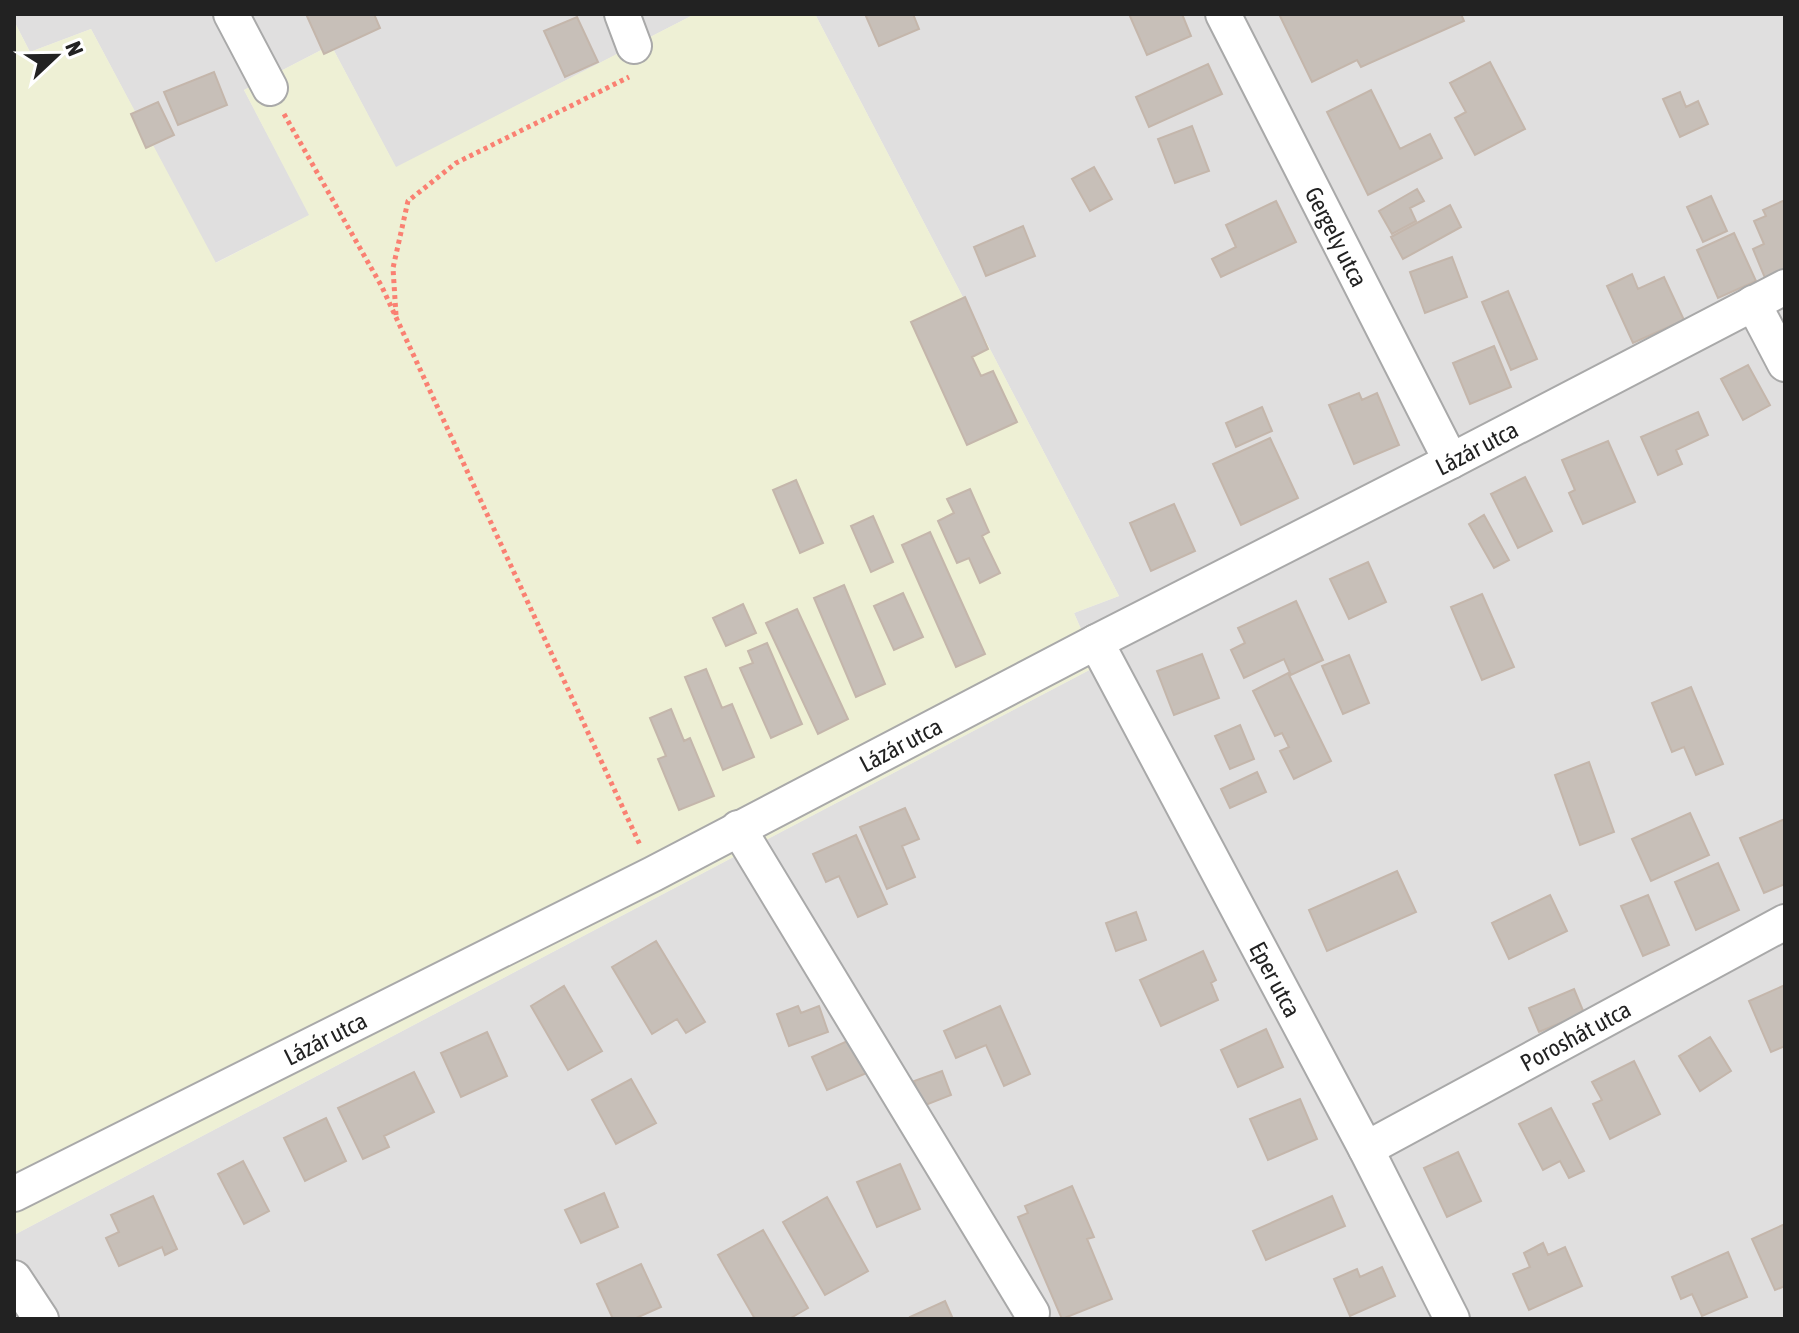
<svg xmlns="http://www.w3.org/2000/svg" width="1799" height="1333" font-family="'Asap Condensed',sans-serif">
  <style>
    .residential { fill: #e0dfdf }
    .farmland { fill: #eef0d5 }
    .building { fill: #c7bfb8; stroke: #c4b6ab; stroke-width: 2 }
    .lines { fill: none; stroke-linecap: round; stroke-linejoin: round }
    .street-casing { stroke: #a9a9a9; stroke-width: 38 }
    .path { stroke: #fa8072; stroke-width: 5; stroke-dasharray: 4 4; stroke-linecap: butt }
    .street { stroke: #fff; stroke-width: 34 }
    .labels { text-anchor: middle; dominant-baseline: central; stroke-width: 8; stroke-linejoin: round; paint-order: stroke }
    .street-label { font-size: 24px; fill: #222; stroke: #fff }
  </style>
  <rect width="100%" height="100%" fill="#f2efe9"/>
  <path class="residential" d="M14 14H695L396 168 331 45 244 90 310 215 215 263 91 29 30 52 14 21Z
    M815 14H1785V1319H14V1235L1097 666 1074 613 1119 596Z"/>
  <path class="farmland" d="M695 14H815L1119 596 1074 613 1097 666 14 1235V21L30 52 91 29 216 263 309 215 244 90 331 45 396 167Z"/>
  <path class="building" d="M306 14H374L380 28 324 54Z
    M865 14H913L919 29 879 46Z
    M1129 14H1182L1191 36 1147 55Z
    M1279 14H1461L1464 21 1361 67 1357 60 1312 82Z
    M577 17 598 62 565 77 544 31Z
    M1490 62 1525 129 1475 155 1455 118 1466 112 1450 83Z
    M1208 64 1222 94 1149 127 1136 97Z
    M214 72 227 105 178 125 164 92Z
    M1371 90 1400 149 1430 134 1442 158 1368 195 1327 112Z
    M1680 92 1686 107 1698 101 1708 124 1680 137 1663 99Z
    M158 102 174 135 146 148 131 114Z
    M1192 126 1209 171 1175 183 1158 139Z
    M1094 167 1112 199 1090 211 1072 179Z
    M1417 189 1424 201 1410 208 1416 221 1392 234 1379 211Z
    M1711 196 1727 231 1703 242 1687 207Z
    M1785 200V269L1765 278 1753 249 1764 244 1754 221 1766 216 1763 210Z
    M1276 201 1296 242 1221 277 1212 259 1236 247 1226 225Z
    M1450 205 1461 227 1403 259 1391 237Z
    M1023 226 1035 256 986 276 974 247Z
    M1734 233 1756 281 1718 298 1697 250Z
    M1452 257 1467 297 1425 313 1410 272Z
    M1632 274 1638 289 1664 277 1684 320 1633 343 1607 286Z
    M1508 291 1537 359 1511 370 1482 302Z
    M965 297 988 349 972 357 981 376 993 371 1017 422 967 445 911 322Z
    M1494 346 1511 387 1470 404 1453 363Z
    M1748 365 1770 405 1743 420 1721 379Z
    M1359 393 1362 400 1377 393 1399 445 1354 464 1329 405Z
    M1262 407 1272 431 1236 447 1226 423Z
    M1698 412 1708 435 1676 450 1682 464 1658 475 1641 437Z
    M1270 438 1298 498 1241 525 1213 464Z
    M1608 441 1635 502 1583 524 1569 493 1575 490 1562 460Z
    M1525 477 1552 531 1518 548 1491 494Z
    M796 480 823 543 800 553 773 490Z
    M970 489 989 532 982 536 1000 573 980 583 969 558 957 563 938 521 954 513 947 499Z
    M1174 504 1195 551 1151 571 1130 523Z
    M1484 515 1509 560 1494 568 1469 524Z
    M873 516 893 562 871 572 851 526Z
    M930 532 985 654 956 667 902 545Z
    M1368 562 1386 602 1349 619 1330 579Z
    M844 585 885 684 856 697 814 598Z
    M903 593 923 637 894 650 874 606Z
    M1482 594 1514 667 1482 680 1451 607Z
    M1296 601 1323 660 1291 675 1284 659 1244 678 1231 650 1245 643 1238 628Z
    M743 604 756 633 726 646 713 618Z
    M797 609 848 719 818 734 766 623Z
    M767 643 802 724 771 738 740 668 753 663 748 651Z
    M1202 654 1219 698 1174 715 1157 671Z
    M1349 655 1369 703 1343 714 1322 666Z
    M706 669 722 708 732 704 754 757 723 770 685 677Z
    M1288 673 1331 761 1294 779 1280 751 1289 747 1282 733 1275 736 1253 691Z
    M1691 687 1723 764 1696 775 1684 747 1672 752 1652 703Z
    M671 709 684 741 690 738 714 796 679 810 658 759 666 756 650 718Z
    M1240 725 1254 759 1230 769 1215 736Z
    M1589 762 1614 832 1580 845 1555 775Z
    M1257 772 1266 792 1230 808 1221 789Z
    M905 808 919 839 902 846 915 877 887 889 860 827Z
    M1690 813 1709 855 1651 881 1632 839Z
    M1785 819V884L1764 893 1740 838Z
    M856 835 887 904 858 917 839 876 826 882 813 854Z
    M1718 863 1739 910 1696 930 1675 882Z
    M1397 871 1416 912 1327 951 1309 910Z
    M1550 895 1567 931 1509 959 1492 923Z
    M1648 895 1669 945 1643 956 1621 906Z
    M1136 912 1146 940 1116 951 1106 923Z
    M656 941 705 1022 686 1033 677 1019 652 1034 612 967Z
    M1203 951 1216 980 1211 983 1218 1000 1161 1026 1140 980Z
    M1785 985V1046L1771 1052 1749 1001Z
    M564 986 602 1051 568 1070 531 1006Z
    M1574 989 1584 1013 1539 1032 1529 1008Z
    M798 1006 801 1013 819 1006 828 1032 789 1046 777 1014Z
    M1000 1006 1030 1074 1004 1086 986 1045 956 1058 944 1031Z
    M1266 1029 1283 1067 1238 1087 1221 1050Z
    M487 1032 507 1076 461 1097 441 1053Z
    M1710 1037 1731 1071 1700 1091 1679 1056Z
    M854 1038 869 1072 827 1090 812 1057Z
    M1634 1061 1660 1114 1610 1139 1593 1104 1602 1100 1592 1082Z
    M942 1071 951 1095 923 1106 914 1081Z
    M414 1072 434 1112 384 1136 389 1147 363 1159 338 1108Z
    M631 1079 656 1123 616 1144 592 1100Z
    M1300 1099 1317 1139 1268 1160 1250 1119Z
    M1551 1108 1584 1171 1569 1178 1560 1161 1543 1170 1519 1124Z
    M326 1118 346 1161 305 1181 284 1138Z
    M1458 1152 1481 1201 1447 1217 1424 1168Z
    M243 1161 269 1211 244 1224 218 1174Z
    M900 1164 920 1209 877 1227 857 1182Z
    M1072 1186 1094 1237 1087 1239 1112 1299 1062 1319 1018 1217 1028 1213 1025 1206Z
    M604 1193 618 1227 581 1243 565 1210Z
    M153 1196 177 1249 165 1255 162 1247 119 1266 106 1238 119 1232 111 1215Z
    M1332 1196 1345 1226 1266 1260 1253 1231Z
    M827 1197 868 1271 825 1295 783 1222Z
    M1785 1224V1286L1775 1290 1752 1239Z
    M763 1230 808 1308 789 1319H755L718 1255Z
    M1543 1243 1548 1255 1565 1247 1582 1286 1529 1310 1513 1274 1530 1267 1524 1253Z
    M1728 1252 1747 1297 1702 1316 1692 1294 1681 1299 1672 1277Z
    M641 1264 661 1307 634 1319H613L597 1284Z
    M1382 1267 1395 1296 1350 1316 1334 1279 1357 1269 1360 1277Z
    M945 1301 953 1319H911L910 1317Z"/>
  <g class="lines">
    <g class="street-casing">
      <g id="street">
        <path d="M231 14 270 88"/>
        <path d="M622 14 634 46"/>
        <path id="s1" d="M1223 14 1451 461"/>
        <path d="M1753 303 1785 364"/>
        <path id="s2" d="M1096 642 1366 1149 1452 1319"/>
        <path d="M738 828 1032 1313"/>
        <path id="s3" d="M1366 1149 1785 922"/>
        <path id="s4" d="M14 1194 653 874 1096 642 1451 461 1785 287"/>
        <path d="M14 1278 41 1319"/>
      </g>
    </g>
    <path class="path" d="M284 114 382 287 640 845
      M396 315 393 268 408 201 456 163 629 77"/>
    <use href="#street" class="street"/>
  </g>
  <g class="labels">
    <g class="street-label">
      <text stroke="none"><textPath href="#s1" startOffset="250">Gergely utca</textPath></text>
      <text stroke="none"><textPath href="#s4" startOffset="1642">Lázár utca</textPath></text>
      <text stroke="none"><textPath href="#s4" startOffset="994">Lázár utca</textPath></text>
      <text stroke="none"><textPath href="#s2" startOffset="382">Eper utca</textPath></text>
      <text stroke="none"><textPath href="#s3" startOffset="238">Poroshát utca</textPath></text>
      <text stroke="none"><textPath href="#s4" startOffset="348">Lázár utca</textPath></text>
    </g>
  </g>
  <rect width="1799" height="1333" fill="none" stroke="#222222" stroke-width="32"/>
  <g transform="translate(56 56) rotate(68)" stroke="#ffffff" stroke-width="6" paint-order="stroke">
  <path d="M0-6L14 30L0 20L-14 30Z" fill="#222222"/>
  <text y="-12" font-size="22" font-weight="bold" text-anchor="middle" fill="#222222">N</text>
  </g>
</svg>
